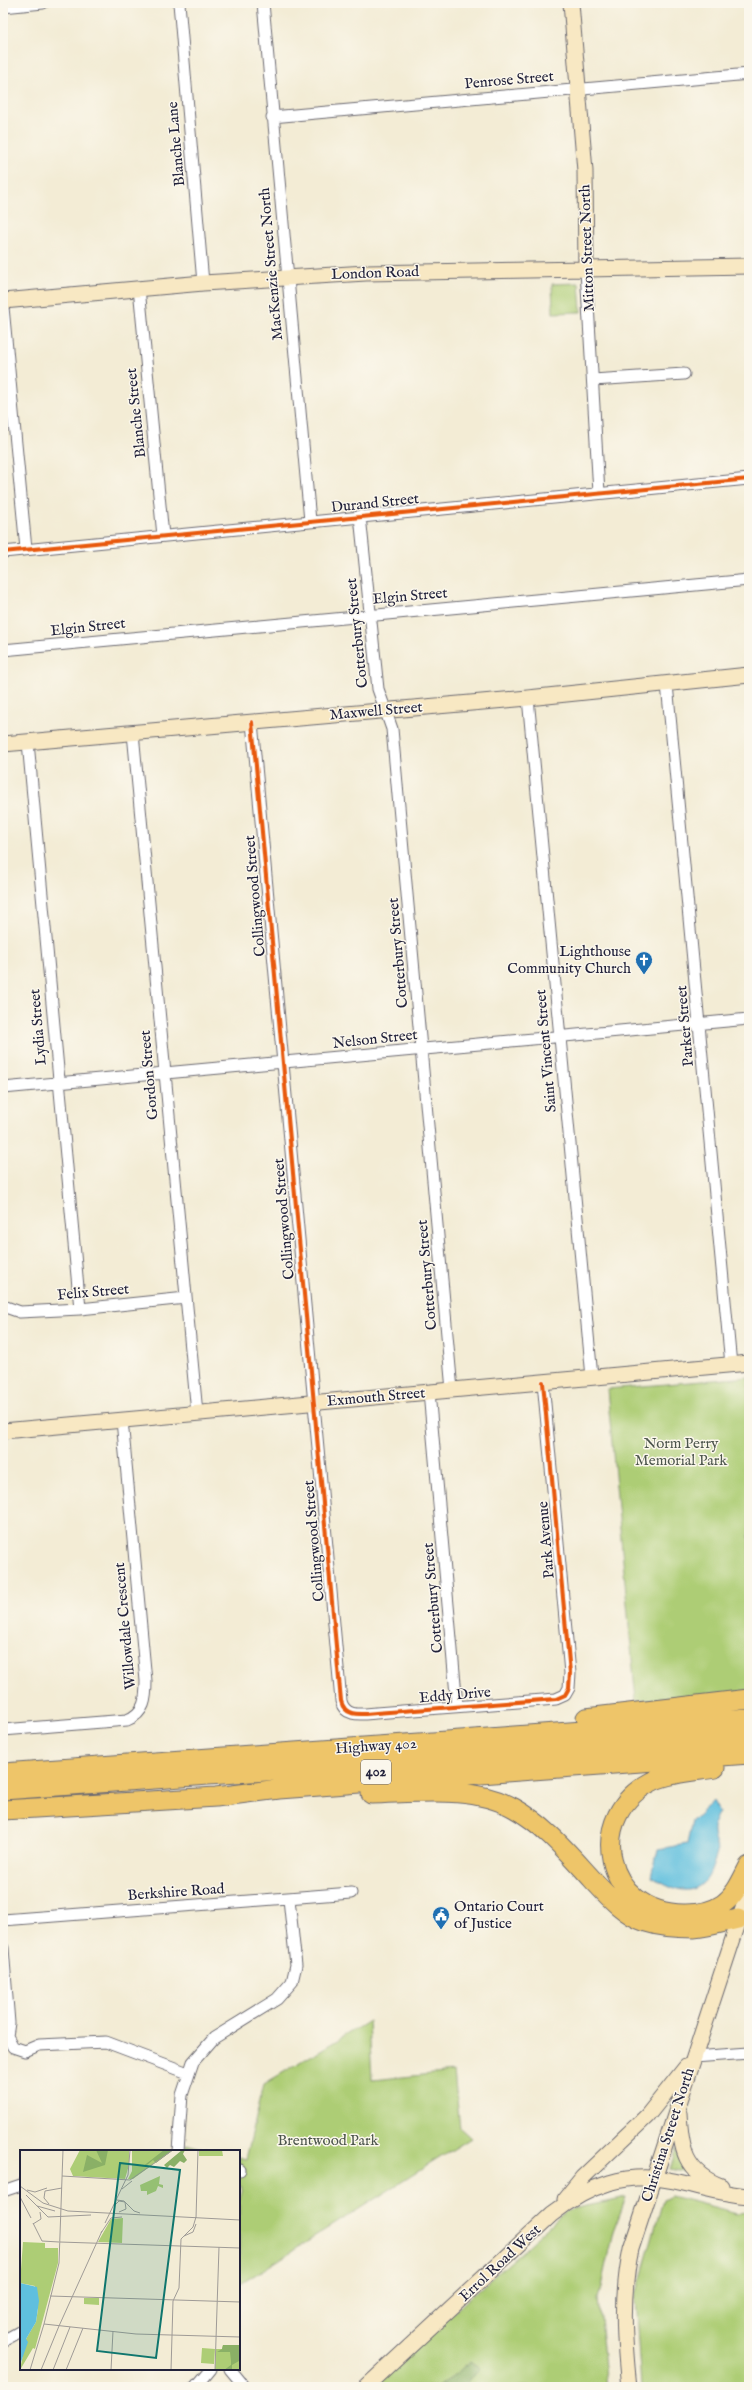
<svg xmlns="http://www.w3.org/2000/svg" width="752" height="2390" font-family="'IM FELL English',serif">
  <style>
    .green { fill: #adcd75; stroke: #687858 }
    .forest { fill: #8ab066; stroke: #566950 }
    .water { fill: #5fbfde; stroke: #40708c }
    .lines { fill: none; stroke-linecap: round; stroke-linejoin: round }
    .street-casing { stroke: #6b6971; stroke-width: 13 }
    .secondary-casing { stroke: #6b6971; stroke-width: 17 }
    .highway-casing { stroke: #6b6971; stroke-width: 21 }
    .street { stroke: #fff; stroke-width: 11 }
    .secondary { stroke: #f8e8c3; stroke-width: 15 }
    .highway { stroke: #eec569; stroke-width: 19 }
    .cycleway-casing { stroke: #fbf7ec; stroke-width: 6 }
    .cycleway { stroke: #e8590c; stroke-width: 4 }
    .labels { text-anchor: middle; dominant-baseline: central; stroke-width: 3; stroke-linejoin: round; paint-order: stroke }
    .shield { fill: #fbf7ec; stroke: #636270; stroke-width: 1 }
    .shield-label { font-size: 14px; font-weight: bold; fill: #22223b }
    .street-label { font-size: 15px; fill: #22223b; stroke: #fbf7ec }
    .poi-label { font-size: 15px; fill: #22223b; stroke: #fbf7ec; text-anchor: end }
    .park-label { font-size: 15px; fill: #4c554c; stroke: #fbf7ec }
    .inset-road { fill: none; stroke: #9f9b97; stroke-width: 1 }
    .view { fill: #0f766e; fill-opacity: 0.15; stroke: #0f766e; stroke-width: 2 }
    .inset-edge { fill: none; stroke: #22223b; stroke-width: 2 }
  </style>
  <rect width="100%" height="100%" fill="#fbf7ec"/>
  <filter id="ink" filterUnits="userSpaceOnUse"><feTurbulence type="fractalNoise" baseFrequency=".025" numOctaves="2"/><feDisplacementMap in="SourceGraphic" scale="8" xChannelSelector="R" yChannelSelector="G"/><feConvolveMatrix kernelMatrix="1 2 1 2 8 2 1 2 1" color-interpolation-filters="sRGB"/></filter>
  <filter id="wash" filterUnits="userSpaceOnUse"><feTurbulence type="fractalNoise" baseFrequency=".012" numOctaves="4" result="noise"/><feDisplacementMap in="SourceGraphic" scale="16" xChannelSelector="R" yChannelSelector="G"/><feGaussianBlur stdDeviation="0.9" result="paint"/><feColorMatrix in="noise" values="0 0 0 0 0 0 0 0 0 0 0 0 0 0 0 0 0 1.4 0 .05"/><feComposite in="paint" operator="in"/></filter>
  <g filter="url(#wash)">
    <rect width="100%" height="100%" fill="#f3ecd5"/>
    <path class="green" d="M579 283 581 312 553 313 552 284Z
      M749 1377V1691L636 1701 607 1389Z
      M369 2021 372 2080 454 2072 460 2128 471 2138 239 2285V2201L243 2187 239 2186V2157L246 2159 264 2084Z
      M186 2144 213 2151H185Z
      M676 2148 688 2172V2173L670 2169Z
      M671 2196 737 2213 749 2212V2387H641L635 2298 663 2200Z
      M626 2198 613 2232 598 2299 607 2387H371L567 2210Z"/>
    <path class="forest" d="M470 2361 480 2368 465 2387H436L457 2373Z"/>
    <path class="water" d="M713 1801 719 1812C711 1824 711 1837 718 1849 715 1858 711 1877 703 1883 687 1898 668 1886 652 1877L658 1849 687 1844 692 1821Z"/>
  </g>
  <g filter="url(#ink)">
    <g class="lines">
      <g class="street-casing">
        <path id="street" d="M179 3 203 283
          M263 3 310 521
          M3 7 43 3
          M272 117 749 74
          M586 270 599 493
          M139 288 163 536
          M3 307 26 549
          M593 380 684 374
          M360 516 378 689 392 729 452 1390
          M3 552 749 479
          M3 650 749 580
          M667 684 731 1365
          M528 698 592 1377
          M252 722 341 1701C345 1718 362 1714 376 1713L556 1699 565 1695 569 1688 570 1673 543 1382
          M133 733 197 1413
          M28 742 80 1309
          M3 1088 749 1019
          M3 1306 20 1312 80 1309 186 1298
          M429 1392 457 1706
          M3 1730 127 1720C145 1713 146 1699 146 1681L122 1420
          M3 1920 351 1893
          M3 1948 9 2023 7 2036 13 2047 25 2051 39 2045 106 2042 188 2073
          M694 2057 749 2053
          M178 2151 182 2095 193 2062 214 2038 277 1999 292 1982 296 1965 289 1899
          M239 2170H240
          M3 2191 21 2185
          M3 2341 21 2331
          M230 2369 245 2387
          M196 2387 211 2369"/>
      </g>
      <g class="secondary-casing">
        <path id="secondary" d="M571 3 585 171 586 270
          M3 301 203 283 366 273 749 266
          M3 744 528 698 749 675
          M3 1431 749 1363
          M679 2113C681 2149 684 2172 721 2186
          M565 2199 582 2178 647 2116 686 2067
          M366 2387 552 2214C589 2185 627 2171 674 2181 699 2186 723 2194 749 2196
          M629 2387C624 2340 621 2296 631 2249L749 1890"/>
      </g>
      <g class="highway-casing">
        <path id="highway" d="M586 1718 749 1699
          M715 1768C696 1771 673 1772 655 1780 582 1814 604 1915 685 1914 698 1914 713 1911 723 1904 736 1895 742 1879 749 1866
          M3 1773 749 1719
          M3 1790 749 1736
          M371 1794C416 1793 473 1785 514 1808 545 1825 569 1854 592 1879 607 1895 624 1915 646 1922 661 1927 678 1928 694 1928 708 1927 724 1922 738 1919
          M3 1810 216 1797 279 1789 749 1754"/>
      </g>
      <use href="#street" class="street"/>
      <use href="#secondary" class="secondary"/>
      <use href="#highway" class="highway"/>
      <g class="cycleway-casing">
        <path id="cycleway" d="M3 552 749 479
          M252 722 341 1701C345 1718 362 1714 376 1713L556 1699 565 1695 569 1688 570 1673 543 1382"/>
      </g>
      <use href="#cycleway" class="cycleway"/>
    </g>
  </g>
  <defs>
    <g id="church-pin" transform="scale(0.9)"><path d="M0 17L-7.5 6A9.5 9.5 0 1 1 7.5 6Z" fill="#1f6fb2" stroke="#fbf7ec"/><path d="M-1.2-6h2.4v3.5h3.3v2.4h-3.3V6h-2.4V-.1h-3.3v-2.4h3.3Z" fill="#fff"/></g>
    <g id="civic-pin" transform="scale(0.9)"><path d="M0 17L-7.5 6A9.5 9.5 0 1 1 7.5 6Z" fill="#1f6fb2" stroke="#fbf7ec"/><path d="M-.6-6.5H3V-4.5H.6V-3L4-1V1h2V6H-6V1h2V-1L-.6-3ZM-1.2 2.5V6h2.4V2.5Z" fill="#fff"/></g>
  </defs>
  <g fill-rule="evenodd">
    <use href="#church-pin" x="644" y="960"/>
    <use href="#civic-pin" x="441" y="1915"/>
  </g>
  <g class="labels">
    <rect class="shield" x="361" y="1760" width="30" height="24" rx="3"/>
    <g class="shield-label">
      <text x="376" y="1772">402</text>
    </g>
    <g class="street-label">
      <text transform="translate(509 80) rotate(-5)">Penrose Street</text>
      <text transform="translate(176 144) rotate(-95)">Blanche Lane</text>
      <text transform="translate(587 248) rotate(-92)">Mitton Street North</text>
      <text transform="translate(271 264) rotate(-95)">MacKenzie Street North</text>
      <text transform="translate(375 273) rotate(-2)">London Road</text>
      <text transform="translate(136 413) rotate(-96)">Blanche Street</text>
      <text transform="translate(375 503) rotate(-6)">Durand Street</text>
      <text transform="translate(410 596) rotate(-5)">Elgin Street</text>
      <text transform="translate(88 627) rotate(-6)">Elgin Street</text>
      <text transform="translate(357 633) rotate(-96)">Cotterbury Street</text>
      <text transform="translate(376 711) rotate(-5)">Maxwell Street</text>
      <text transform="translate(255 896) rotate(-95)">Collingwood Street</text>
      <text transform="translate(398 953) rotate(-95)">Cotterbury Street</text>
      <text transform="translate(685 1026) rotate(-95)">Parker Street</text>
      <text transform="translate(38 1027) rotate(-95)">Lydia Street</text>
      <text transform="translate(375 1039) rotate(-6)">Nelson Street</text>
      <text transform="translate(546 1051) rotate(-95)">Saint Vincent Street</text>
      <text transform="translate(149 1075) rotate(-95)">Gordon Street</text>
      <text transform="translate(284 1219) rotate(-95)">Collingwood Street</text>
      <text transform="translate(427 1275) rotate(-95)">Cotterbury Street</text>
      <text transform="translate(93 1292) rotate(-5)">Felix Street</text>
      <text transform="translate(376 1397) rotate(-5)">Exmouth Street</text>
      <text transform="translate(546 1540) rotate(-95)">Park Avenue</text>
      <text transform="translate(314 1541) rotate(-95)">Collingwood Street</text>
      <text transform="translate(433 1598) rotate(-95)">Cotterbury Street</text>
      <text transform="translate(125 1626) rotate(-95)">Willowdale Crescent</text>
      <text transform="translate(455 1695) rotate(-5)">Eddy Drive</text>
      <text transform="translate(376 1746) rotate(-4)">Highway 402</text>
      <text transform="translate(176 1892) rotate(-4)">Berkshire Road</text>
      <text transform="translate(668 2135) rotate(-72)">Christina Street North</text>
      <text transform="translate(500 2263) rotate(-43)">Errol Road West</text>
    </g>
    <g class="poi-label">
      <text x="631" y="951">Lighthouse<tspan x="631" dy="17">Community Church</tspan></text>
      <text x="454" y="1906" text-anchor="start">Ontario Court<tspan x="454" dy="17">of Justice</tspan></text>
    </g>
    <g class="park-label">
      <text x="681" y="1443">Norm Perry<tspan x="681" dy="17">Memorial Park</tspan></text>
      <text x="328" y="2140">Brentwood Park</text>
    </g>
  </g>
  <g transform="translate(20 2150)">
    <rect width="220" height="220" fill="#f3ecd5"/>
    <path d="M60 0H109V15L105 29 53 26 50 19ZM112 0H153L113 29H108L112 21ZM179 0H202L203 6H179ZM140 26 139 34 143 35V38L138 36 136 41 127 45V41H121L120 35ZM103 68 102 93 78 92 91 69ZM3 92 25 93V98H38V113L15 199 13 198 0 220 6 189 16 172 18 159 15 136 0 133ZM64 148H79V155L64 154ZM203 195H220V220H195L196 199H202ZM182 198 195 199 194 214 181 213Z" fill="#adcd75"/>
    <path d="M76 0H88L85 15 63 22 67 5 82 13ZM144 0H153L136 13 133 10 127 15 122 17ZM162 0H165L163 4 167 10 164 13 160 11 154 17 150 15 147 18 144 15ZM203 195H220L219 211 212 215V220H204L211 215V211L210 202H197L202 199Z" fill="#8ab066"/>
    <path d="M0 133 17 137 19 151 16 172 6 189 8 192 1 212Z" fill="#5fbfde"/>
    <path class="inset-road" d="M43 0 39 113 24 174 116 184 220 187M42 26 110 30 153 0M0 36 23 53 48 61 220 70M102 39 112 31M7 40 15 42 27 38M6 45 28 67 71 65M0 47 11 68M97 50 104 51 114 61 120 63M29 54 24 48 25 41 42 38M17 56 35 61M94 56 99 51 105 52 106 59 99 62M176 68 178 0M13 73 22 91 39 92M85 73 108 25 110 0M13 74 21 69 20 62M81 83 91 68 102 67M164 86 173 82 176 74M40 92 220 98M30 146 220 152M39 176 82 81M10 220 24 174M21 220 39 176M33 220 50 177M46 220 63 178M91 220 93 181M151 220 153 151 159 138 161 89 173 77 176 67M195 220 199 97"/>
    <path class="view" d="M100 13 160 20 136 208 77 201Z"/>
    <rect width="220" height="220" class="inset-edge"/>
  </g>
  <rect width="752" height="2390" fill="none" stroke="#fbf7ec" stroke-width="16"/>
</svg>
